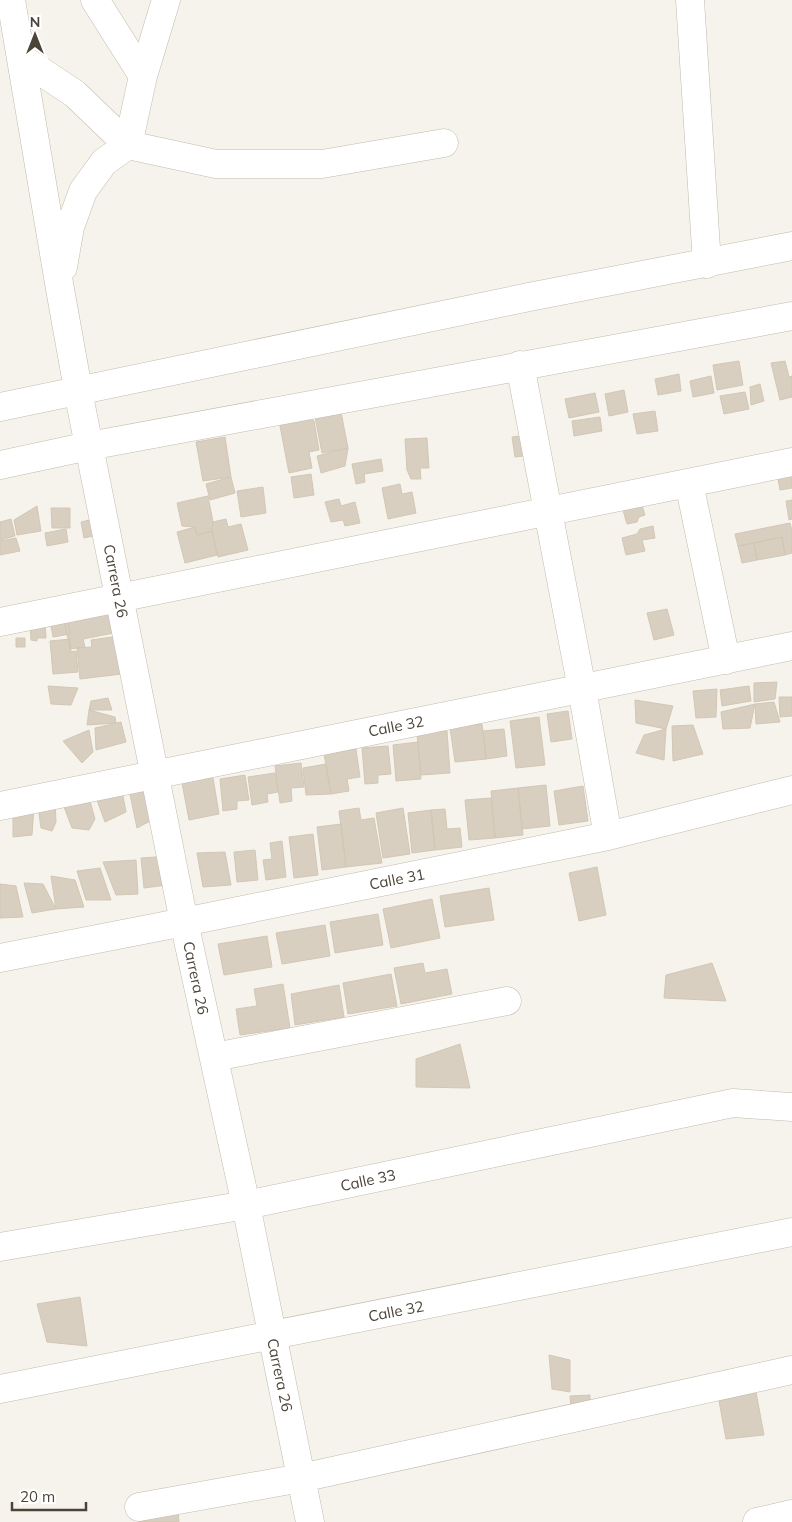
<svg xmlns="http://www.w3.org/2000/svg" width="792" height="1522" font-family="Mulish,sans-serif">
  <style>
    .building { fill: #d8cfc1; stroke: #d3c7b4 }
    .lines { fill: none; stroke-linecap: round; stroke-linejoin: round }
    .minor-casing { stroke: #c2bbae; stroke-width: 29 }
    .minor { stroke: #fff; stroke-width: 28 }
    .labels { text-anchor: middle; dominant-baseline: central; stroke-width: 5; stroke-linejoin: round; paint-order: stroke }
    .street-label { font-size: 15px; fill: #4b4439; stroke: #fff }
  </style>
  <rect width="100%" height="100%" fill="#f6f3ec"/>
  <path class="building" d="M739 361 743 385 717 390 713 365Z
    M785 361 789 377 792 376V397L780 400 771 363Z
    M679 374 681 391 658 395 655 379Z
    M711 376 714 393 693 397 690 381Z
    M760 384 764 401 751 405 750 387Z
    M624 390 628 412 609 416 605 394Z
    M745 392 749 409 724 414 720 396Z
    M595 393 599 412 569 418 565 399Z
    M301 408 314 421 319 450 309 452 312 468 289 473 280 426Z
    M655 411 658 431 637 434 633 414Z
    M341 412 348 448 322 453 315 417Z
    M600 417 602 431 574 436 572 421Z
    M529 435 532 455 515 457 512 437Z
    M225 437 231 477 203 481 196 442Z
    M427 438 429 468H420L421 479H411L407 470 405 439Z
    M348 448 345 466 321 473 317 456Z
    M381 459 383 471 364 474 365 482 356 484 352 464Z
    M792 464V488L780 490 776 467Z
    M311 474 314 495 294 498 291 477Z
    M231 477 235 493 210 500 206 484Z
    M400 484 402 494 412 492 416 513 388 519 382 488Z
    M263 487 266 513 241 517 237 491Z
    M208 496 213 522 212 531 197 535 195 527 182 526 177 503Z
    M339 499 341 506 355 502 360 523 345 526 343 520 331 522 325 502Z
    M792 500V519L789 520 786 501Z
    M641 502 645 515 639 517 637 522 627 524 622 507Z
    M37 506 41 531 17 535 14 520Z
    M51 508H70V528H52Z
    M98 518 102 534 84 538 81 522Z
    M11 519 15 536 0 540V522Z
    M226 519 228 527 241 524 248 550 218 557 212 531 213 522Z
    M790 523 792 531V553L785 555 782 537 738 546 735 534Z
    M653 526 655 538 642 540 645 551 626 555 622 538 637 534 640 529Z
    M195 527 197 535 212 531 217 555 185 563 177 532Z
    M66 529 68 542 47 546 45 533Z
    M782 537 785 555 757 560 754 543Z
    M16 538 20 551 0 555V541Z
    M754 543 757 560 742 563 738 546Z
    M117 599 124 631 83 639 85 647 70 649 62 610Z
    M667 609 674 635 654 640 647 613Z
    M68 618 70 634 53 637 50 620Z
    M45 623 46 638H37V641L31 640 30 624Z
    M126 635 130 673 80 679 77 648 92 647 91 640Z
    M16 638H25V647H16Z
    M70 639 71 652 76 651 78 672 53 674 50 641Z
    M777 682 775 699 754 702V683Z
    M48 686 78 688 71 705 51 704Z
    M749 686 751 701 722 706 720 690Z
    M717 689 716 717 696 718 693 691Z
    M779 697H792V716L780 717Z
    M108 698 112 710H89L91 701Z
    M635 700 673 706 666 729 636 723Z
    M774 702 780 722 756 724 755 704Z
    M755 704 750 728 723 729 721 712Z
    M89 710 115 717 116 723 87 725Z
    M568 711 572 739 551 742 547 714Z
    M539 717 545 765 516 768 510 721Z
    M121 722 126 742 96 750 95 728Z
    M482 724 486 759 455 762 450 728Z
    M693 725 703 754 673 761 672 726Z
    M504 729 507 756 486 759 483 731Z
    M666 729 664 760 636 753 644 735Z
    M89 730 93 752 82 763 63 741Z
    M447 731 450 773 421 775 417 734Z
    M418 742 421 779 396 781 393 745Z
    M388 746 391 774 378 775V783L365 784 362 748Z
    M356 749 360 777 347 779 349 791 331 794 324 754Z
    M301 763 304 787 291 788 292 801 280 803 275 766Z
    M326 764 331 794 306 795 303 768Z
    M275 773 278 792 267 794 268 802 252 805 248 777Z
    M245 775 249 800 237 801V809L223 811 220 779Z
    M213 778 219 814 189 820 182 783Z
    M153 782 154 819 137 828 128 785Z
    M546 785 550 826 522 829 518 788Z
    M583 786 588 821 559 825 554 791Z
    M518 788 523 835 495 838 491 791Z
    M122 791 126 812 105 822 94 792Z
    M89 798 95 819 89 830 72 828 61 799Z
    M491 798 495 838 469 840 465 800Z
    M37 800 55 801 56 822 52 831 41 828Z
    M13 805 34 806 32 835 13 837Z
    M359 808 361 820 374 818 382 863 346 867 339 811Z
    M403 808 410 854 383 858 376 813Z
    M445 809 447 829 460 828 462 847 435 850 431 810Z
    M431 810 435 850 412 853 408 813Z
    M341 824 346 867 322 870 317 827Z
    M313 834 318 875 294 878 289 837Z
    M282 841 286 877 266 880 263 860 272 859 270 843Z
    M255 850 258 880 237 882 234 852Z
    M225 852 231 885 203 887 197 853Z
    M170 856 174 884 144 888 141 858Z
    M136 860 138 894 116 895 103 862Z
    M597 867 606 915 579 921 569 873Z
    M100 868 111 900H86L77 871Z
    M51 876 75 880 84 907 56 909Z
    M24 883 43 884 56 909 32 913Z
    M0 884 16 886 23 917 0 918Z
    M489 888 494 920 445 927 440 896Z
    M432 899 440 938 391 948 383 909Z
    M378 914 383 945 335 953 330 922Z
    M325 925 330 956 282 964 276 933Z
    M267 936 272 967 224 975 218 944Z
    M423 963 425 973 447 969 452 994 401 1004 394 968Z
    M712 963 726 1001 664 998 666 975Z
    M391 974 397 1006 348 1014 343 983Z
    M283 984 290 1028 240 1035 236 1009 257 1006 254 989Z
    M339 985 344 1017 295 1025 291 994Z
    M460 1044 470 1088 416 1087V1059Z
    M80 1297 87 1346 47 1342 37 1304Z
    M549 1355 570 1360V1392L552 1389Z
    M756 1392 764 1435 726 1439 719 1401Z
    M590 1395V1411L571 1409 570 1396Z
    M178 1510 179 1522H139V1521Z"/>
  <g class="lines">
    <g class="minor-casing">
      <path id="minor" d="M11 0 60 289 81 406 184 922 246 1205 310 1522
        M95 0 143 76
        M690 0 707 264
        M21 58 75 94 128 145 216 164H322L444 143
        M63 267 70 227 83 191 104 162 128 145 143 76 166 0
        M520 365 582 689 608 836
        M0 407 529 297 792 246
        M0 465 89 446 792 316
        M689 483 726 660
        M0 622 792 462
        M0 806 792 646
        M0 958 184 922 608 836 792 790
        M214 1057 507 1001
        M0 1247 246 1205 733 1103 792 1107
        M0 1389 792 1232
        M139 1507 301 1478 792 1370
        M757 1522 792 1514"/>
    </g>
    <use href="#minor" class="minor"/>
  </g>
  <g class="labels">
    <g class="street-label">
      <text transform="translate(116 581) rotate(79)">Carrera 26</text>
      <text transform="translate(396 726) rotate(-11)">Calle 32</text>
      <text transform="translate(397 879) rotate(-11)">Calle 31</text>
      <text transform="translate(196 978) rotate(78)">Carrera 26</text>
      <text transform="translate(368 1180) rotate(-12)">Calle 33</text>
      <text transform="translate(396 1311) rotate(-11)">Calle 32</text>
      <text transform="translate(280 1375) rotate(78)">Carrera 26</text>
    </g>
  </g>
  <g transform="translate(35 35)" stroke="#ffffff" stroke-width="4" paint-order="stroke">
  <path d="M0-4L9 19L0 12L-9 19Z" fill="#4b4439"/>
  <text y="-8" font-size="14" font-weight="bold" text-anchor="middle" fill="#4b4439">N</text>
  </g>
  <path d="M12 1502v8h74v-8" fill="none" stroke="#4b4439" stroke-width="2.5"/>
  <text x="20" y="1502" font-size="15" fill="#4b4439" stroke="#ffffff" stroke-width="4" paint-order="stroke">20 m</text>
</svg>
